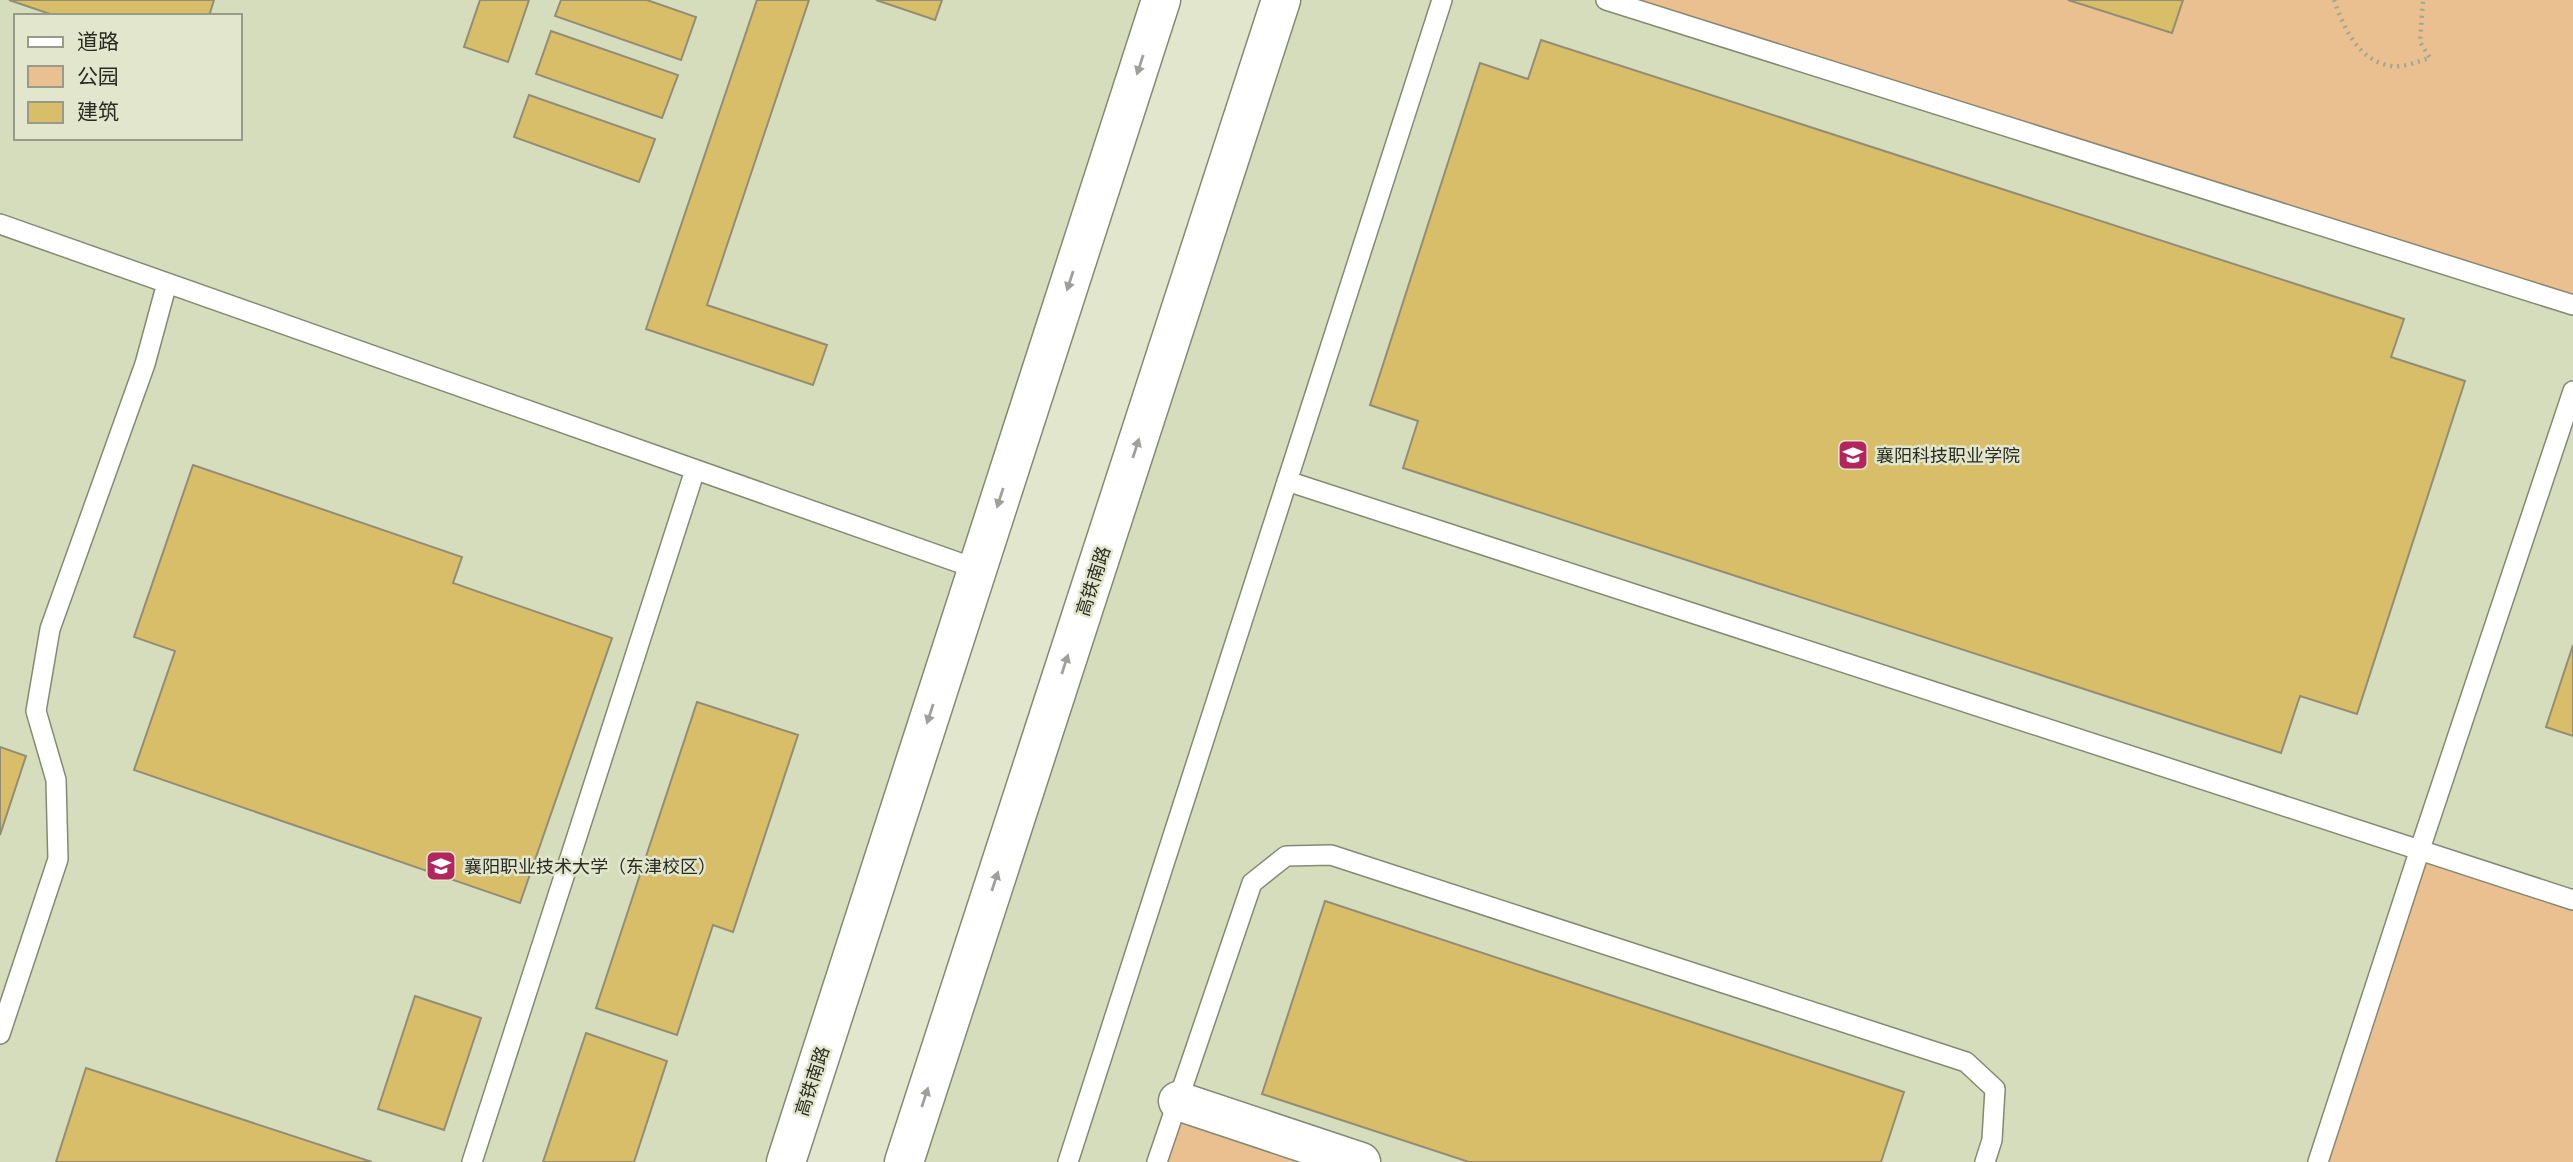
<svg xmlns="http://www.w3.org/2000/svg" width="2573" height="1162" font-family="'PT Sans Narrow','Noto Sans SC',sans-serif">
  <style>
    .built { fill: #d6ddbc; fill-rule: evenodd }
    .green { fill: #eac090 }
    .building { fill: #d8be68; stroke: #948d76; stroke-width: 2 }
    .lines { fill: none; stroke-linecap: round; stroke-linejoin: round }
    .lane-casing { stroke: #858972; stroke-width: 22 }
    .street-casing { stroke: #858972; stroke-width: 41 }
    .secondary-casing { stroke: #858972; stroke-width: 41 }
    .path { stroke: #a2a692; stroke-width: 4.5; stroke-dasharray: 2 5; stroke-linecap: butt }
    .lane { stroke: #fff; stroke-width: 19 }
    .street { stroke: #fff; stroke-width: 38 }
    .secondary { stroke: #fff; stroke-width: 38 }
    .oneway { fill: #9fa09c }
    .labels { text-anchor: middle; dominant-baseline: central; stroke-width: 5; stroke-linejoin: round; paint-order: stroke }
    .poi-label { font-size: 18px; fill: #2a2b22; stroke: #e1e6cd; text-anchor: start }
    .street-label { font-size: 18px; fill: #2a2b22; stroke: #e1e6cd }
  </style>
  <rect width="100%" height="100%" fill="#e1e6cd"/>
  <path class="built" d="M0 0H1161L786 1162H0ZM16 16H240V138H16Z
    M1281 0H2573V1162H904Z"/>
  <path class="green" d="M1606 0H2573V305Z
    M2420 849 2573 900V1162H2318Z
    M1178 1101 1362 1162H1157Z"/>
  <path class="building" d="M9 0H214L209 16H56Z
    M480 0H529L508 62 464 47Z
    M561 0H647L696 17 681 60 555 16Z
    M757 0H809L707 305 827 345 813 385 646 329Z
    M876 0H942L935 20Z
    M2068 0H2183L2172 33Z
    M551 31 678 75 662 118 536 74Z
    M1541 40 2404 319 2391 357 2465 381 2357 714 2300 696 2281 753 1403 468 1418 421 1370 405 1480 63 1528 79Z
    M529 95 655 139 639 182 514 137Z
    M193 465 462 557 453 583 612 638 520 903 134 770 175 651 134 637Z
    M2573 645V736L2546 727Z
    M697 702 798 735 733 932 713 925 677 1035 596 1008Z
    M0 747 26 756 0 835Z
    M1325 901 1904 1092 1881 1162H1469L1262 1094Z
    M415 996 481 1018 444 1130 378 1109Z
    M586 1033 667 1061 634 1162H543Z
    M86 1068 372 1162H56Z"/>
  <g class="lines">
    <g class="lane-casing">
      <path id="lane" d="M1606 0 2573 305
        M0 224 977 569
        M1287 481 2573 900
        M0 1034 58 859 56 780 36 711 50 629 145 364 167 283
        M472 1162 695 470
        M1068 1162 1442 0
        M1157 1162 1252 883 1286 856 1331 855 1966 1062 1995 1089 1992 1140 1985 1162
        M2318 1162 2420 849 2573 391"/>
    </g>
    <g class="street-casing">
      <path id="street" d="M1178 1101 1361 1162"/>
    </g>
    <g class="secondary-casing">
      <path id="secondary" d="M786 1162 1161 0
        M904 1162 1281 0"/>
    </g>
    <path class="path" d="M2334 0C2344 28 2358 61 2392 66 2403 68 2419 61 2430 58L2420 42 2423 0"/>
    <use href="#lane" class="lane"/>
    <use href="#street" class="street"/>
    <use href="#secondary" class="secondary"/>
  </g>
  <defs><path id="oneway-solid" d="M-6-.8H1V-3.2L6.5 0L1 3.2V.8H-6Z" transform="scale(1.75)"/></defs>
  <g class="oneway">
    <use href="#oneway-solid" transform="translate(1140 65) rotate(108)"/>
    <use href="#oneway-solid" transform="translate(1070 281) rotate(108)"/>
    <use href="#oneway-solid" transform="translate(1136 448) rotate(-72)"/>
    <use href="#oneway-solid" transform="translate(1000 498) rotate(108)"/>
    <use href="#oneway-solid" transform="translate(1065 664) rotate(-72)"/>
    <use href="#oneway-solid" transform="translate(930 714) rotate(108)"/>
    <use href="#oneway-solid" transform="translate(995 881) rotate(-72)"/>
    <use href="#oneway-solid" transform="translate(925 1097) rotate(-72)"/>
  </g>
  <defs>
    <g id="university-square" transform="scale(1.575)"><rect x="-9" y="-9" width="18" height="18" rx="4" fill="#b2255f" stroke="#e1e6cd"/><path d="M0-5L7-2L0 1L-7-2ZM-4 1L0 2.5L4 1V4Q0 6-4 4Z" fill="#fff"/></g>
  </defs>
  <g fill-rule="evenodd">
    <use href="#university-square" x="1853" y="455"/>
    <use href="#university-square" x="441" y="866"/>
  </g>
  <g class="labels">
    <g class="poi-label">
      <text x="1876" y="455">襄阳科技职业学院</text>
      <text x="464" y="866">襄阳职业技术大学（东津校区）</text>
    </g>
    <g class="street-label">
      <text transform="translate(1093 581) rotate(-72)">高铁南路</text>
      <text transform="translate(812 1081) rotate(-72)">高铁南路</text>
    </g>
  </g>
  <rect x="14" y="14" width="228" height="126" fill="#e1e6cd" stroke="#989b89" stroke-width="2"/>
  <rect x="28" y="37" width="35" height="10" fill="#ffffff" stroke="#989b89" stroke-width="2"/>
  <text x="77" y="49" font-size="21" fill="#2a2b22">道路</text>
  <rect x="28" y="66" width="35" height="21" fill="#eac090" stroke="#989b89" stroke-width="2"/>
  <text x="77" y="84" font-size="21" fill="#2a2b22">公园</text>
  <rect x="28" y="102" width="35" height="21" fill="#d8be68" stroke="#989b89" stroke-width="2"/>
  <text x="77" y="119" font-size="21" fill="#2a2b22">建筑</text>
</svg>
